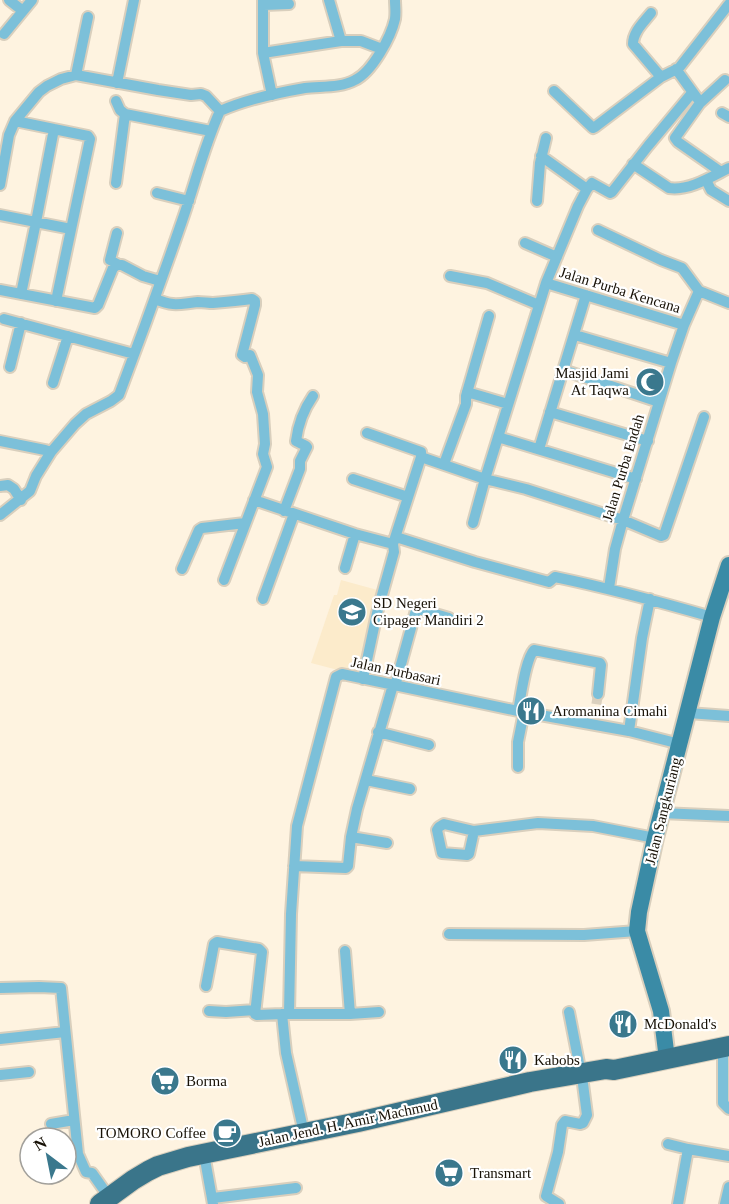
<svg xmlns="http://www.w3.org/2000/svg" width="729" height="1204" font-family="'Times New Roman',serif">
  <style>
    .built { fill: #fcebcb }
    .lines { fill: none; stroke-linecap: round; stroke-linejoin: round }
    .street-tunnel { stroke: #dbd1bf; stroke-width: 10; stroke-dasharray: 10 5; stroke-linecap: butt }
    .street-casing { stroke: #d9cfbd; stroke-width: 14 }
    .primary-casing { stroke: #d9cfbd; stroke-width: 20 }
    .highway-casing { stroke: #d9cfbd; stroke-width: 22 }
    .street { stroke: #7cc0d9; stroke-width: 10 }
    .primary { stroke: #3a8ba6; stroke-width: 16 }
    .highway { stroke: #3a758a; stroke-width: 20 }
    .labels { text-anchor: middle; dominant-baseline: central; stroke-width: 4.5; stroke-linejoin: round; paint-order: stroke }
    .street-label { font-size: 15px; fill: #171106; stroke: #fff }
    .poi-label { font-size: 15px; fill: #171106; stroke: #fff; text-anchor: start }
  </style>
  <rect width="100%" height="100%" fill="#fef3e0"/>
  <path class="built" d="M341 580 381 591 361 676 311 663 334 595H337Z"/>
  <g class="lines">
    <path class="street-tunnel" d="M594 719 598 694"/>
    <g class="street-casing">
      <path id="street" d="M9 0 23 11
        M263 0V53L272 95
        M329 0 341 41
        M264 5 289 4
        M651 13C643 23 633 32 633 44L661 77
        M4 34 32 0
        M263 53 341 41H361L382 49
        M676 69 697 98
        M76 75 88 17
        M117 83 134 0
        M554 91 593 128 595 127 661 77 679 68 729 4
        M116 101 120 110 125 114 211 131
        M722 113 729 117
        M15 121 88 136 90 139 56 301
        M541 156 587 189
        M633 164 669 188C689 191 711 177 729 168
        M721 172 678 142 675 138 700 103 725 80
        M706 180 711 190 729 201
        M116 183 125 114
        M0 185 9 135 15 121 39 92 47 86 61 79 76 75 158 90 191 95 201 94 206 96 220 111
        M157 193 189 201
        M537 201 540 163 546 138
        M0 215 71 229
        M598 230 661 260 682 268 699 291
        M117 233 110 260 119 265
        M525 243 557 257
        M450 276 487 283 539 305
        M546 283 684 325
        M0 290 95 308 98 305 113 268 117 265H122L143 276 160 281
        M699 291 729 303
        M21 294 36 222 54 129
        M155 299C175 307 178 304 198 302 203 302 208 303 213 303 226 302 238 301 252 299L255 301V305L242 355 245 357 250 355 258 375 257 392 263 414 265 444 263 454 267 467 224 580
        M4 319 134 354
        M575 335 671 363
        M10 367 21 323
        M563 370 659 402
        M53 383 68 336
        M467 392 508 404
        M550 412 648 441
        M367 433 421 452V457
        M498 437 636 479
        M0 441 45 450 51 452
        M539 449 586 295
        M421 457 485 479 526 489 623 520 661 536 664 535 704 417
        M444 464 466 404V396L489 316
        M353 479 408 497
        M0 486 8 485 14 489 21 500
        M254 500 355 534 393 544
        M284 511 300 469V461L307 447 306 446 296 441C298 425 304 409 313 396
        M0 515 30 491 36 476 51 452 75 424 86 414 111 401 119 395C141 337 162 279 182 221 195 184 204 146 220 111 247 99 276 93 305 88 321 86 341 88 355 80 372 72 391 37 395 19 396 12 395 6 395 0
        M473 523 485 479 546 283 578 206 587 189 592 183 610 193 612 192 648 146 692 93
        M396 537 475 562 549 582 555 577C608 588 660 602 712 617
        M345 568 355 534
        M182 569 199 530 202 528 245 523
        M609 588 615 549 623 520 671 363 684 325 699 291
        M263 599 294 514
        M363 679 377 613 394 552 393 544 421 457
        M395 686 416 610 418 609 449 618
        M518 711C521 697 525 660 534 650L600 663 601 665 598 694
        M688 713 729 716
        M629 731 642 638 650 599
        M378 732 429 745
        M518 767V742L524 712
        M366 780 410 789
        M661 813 729 816
        M474 831 469 854 467 855 442 853 437 830 439 827 444 824 474 831 538 823 593 826 655 838
        M351 837 387 843
        M294 866 346 868 348 866 351 837 357 809 393 685
        M449 934 584 935 637 931
        M345 951 350 1014
        M206 986 214 944 217 942 259 949 262 952 255 1014 257 1015 282 1014
        M0 988 39 987 61 988 78 1154 86 1172 92 1173 109 1197
        M209 1011 226 1012 255 1010
        M289 1013 291 914 297 826 336 677 342 674 518 711 629 731 680 744
        M0 1039 65 1032
        M723 1048V1103L729 1109
        M0 1075 29 1072
        M51 1124 74 1120
        M304 1133 286 1053 282 1014H350L379 1012
        M668 1144 688 1149
        M204 1154 213 1204
        M213 1198 296 1188
        M559 1204 546 1196 558 1152 562 1125 565 1121 580 1124 583 1123 587 1115 583 1084 569 1012
        M678 1204 688 1149 729 1156
        M725 1204 729 1187"/>
    </g>
    <g class="primary-casing">
      <path id="primary" d="M667 1059 661 1011 637 931 639 912 655 838 712 617 729 565"/>
    </g>
    <g class="highway-casing">
      <path id="highway" d="M100 1204 133 1180 148 1171 158 1166 188 1157 358 1122 530 1082 606 1069 614 1070 729 1046"/>
    </g>
    <use href="#street" class="street"/>
    <use href="#primary" class="primary"/>
    <use href="#highway" class="highway"/>
  </g>
  <defs>
    <g id="mosque-disc" transform="scale(1.5)"><circle r="9.5" fill="#3a788d" stroke="#fff"/><path d="M3.5-4.9A6 6 0 1 0 3.5 4.9A5 5 0 1 1 3.5-4.9Z" fill="#fff"/></g>
    <g id="school-disc" transform="scale(1.5)"><circle r="9.5" fill="#3a788d" stroke="#fff"/><path d="M0-5L7-2L0 1L-7-2ZM-4 1L0 2.5L4 1V4Q0 6-4 4Z" fill="#fff"/></g>
    <g id="restaurant-disc" transform="scale(1.5)"><circle r="9.5" fill="#3a788d" stroke="#fff"/><path d="M-5-6h1v4h1v-4h1v4h1v-4h1v5L-1.5 .5V6h-2V.5L-5-1ZM5-6V6H3V1.5H1.5Q1.5-4 5-6Z" fill="#fff"/></g>
    <g id="supermarket-disc" transform="scale(1.5)"><circle r="9.5" fill="#3a788d" stroke="#fff"/><path d="M-6-5.5h2.5l.6 2H6L4.5 2H-2.5L-4.4-4H-6ZM-1.5 3.2a1.3 1.3 0 1 0 .1 0ZM3 3.2a1.3 1.3 0 1 0 .1 0Z" fill="#fff"/></g>
    <g id="cafe-disc" transform="scale(1.5)"><circle r="9.5" fill="#3a788d" stroke="#fff"/><path d="M-5.5-4.5H6V0H3Q3 3.5 0 3.5H-2.5Q-5.5 3.5-5.5 0ZM3-3.2v2h1.7v-2ZM-6 4.5H4V6H-6Z" fill="#fff"/></g>
  </defs>
  <g fill-rule="evenodd">
    <use href="#mosque-disc" x="650" y="382"/>
    <use href="#school-disc" x="352" y="612"/>
    <use href="#restaurant-disc" x="531" y="711"/>
    <use href="#restaurant-disc" x="623" y="1024"/>
    <use href="#restaurant-disc" x="513" y="1060"/>
    <use href="#supermarket-disc" x="165" y="1081"/>
    <use href="#cafe-disc" x="227" y="1133"/>
    <use href="#supermarket-disc" x="449" y="1173"/>
  </g>
  <g class="labels">
    <g class="street-label">
      <text transform="translate(620 290) rotate(17)">Jalan Purba Kencana</text>
      <text transform="translate(623 468) rotate(-73)">Jalan Purba Endah</text>
      <text transform="translate(396 671) rotate(12)">Jalan Purbasari</text>
      <text transform="translate(663 811) rotate(-76)">Jalan Sangkuriang</text>
      <text transform="translate(348 1123) rotate(-12)">Jalan Jend. H. Amir Machmud</text>
    </g>
    <g class="poi-label">
      <text x="629" y="373" text-anchor="end">Masjid Jami<tspan x="629" dy="17">At Taqwa</tspan></text>
      <text x="373" y="603">SD Negeri<tspan x="373" dy="17">Cipager Mandiri 2</tspan></text>
      <text x="552" y="711">Aromanina Cimahi</text>
      <text x="644" y="1024">McDonald's</text>
      <text x="534" y="1060">Kabobs</text>
      <text x="186" y="1081">Borma</text>
      <text x="206" y="1133" text-anchor="end">TOMORO Coffee</text>
      <text x="470" y="1173">Transmart</text>
    </g>
  </g>
  <g transform="translate(48 1156) rotate(328)"><circle r="28" fill="#ffffff" stroke="#a2a09b" stroke-width="1.5"/>
  <path d="M0-4.5L10 22L0 15L-10 22Z" fill="#3a788d"/>
  <text y="-9" font-size="16" font-weight="bold" text-anchor="middle" fill="#171106">N</text>
  </g>
</svg>
